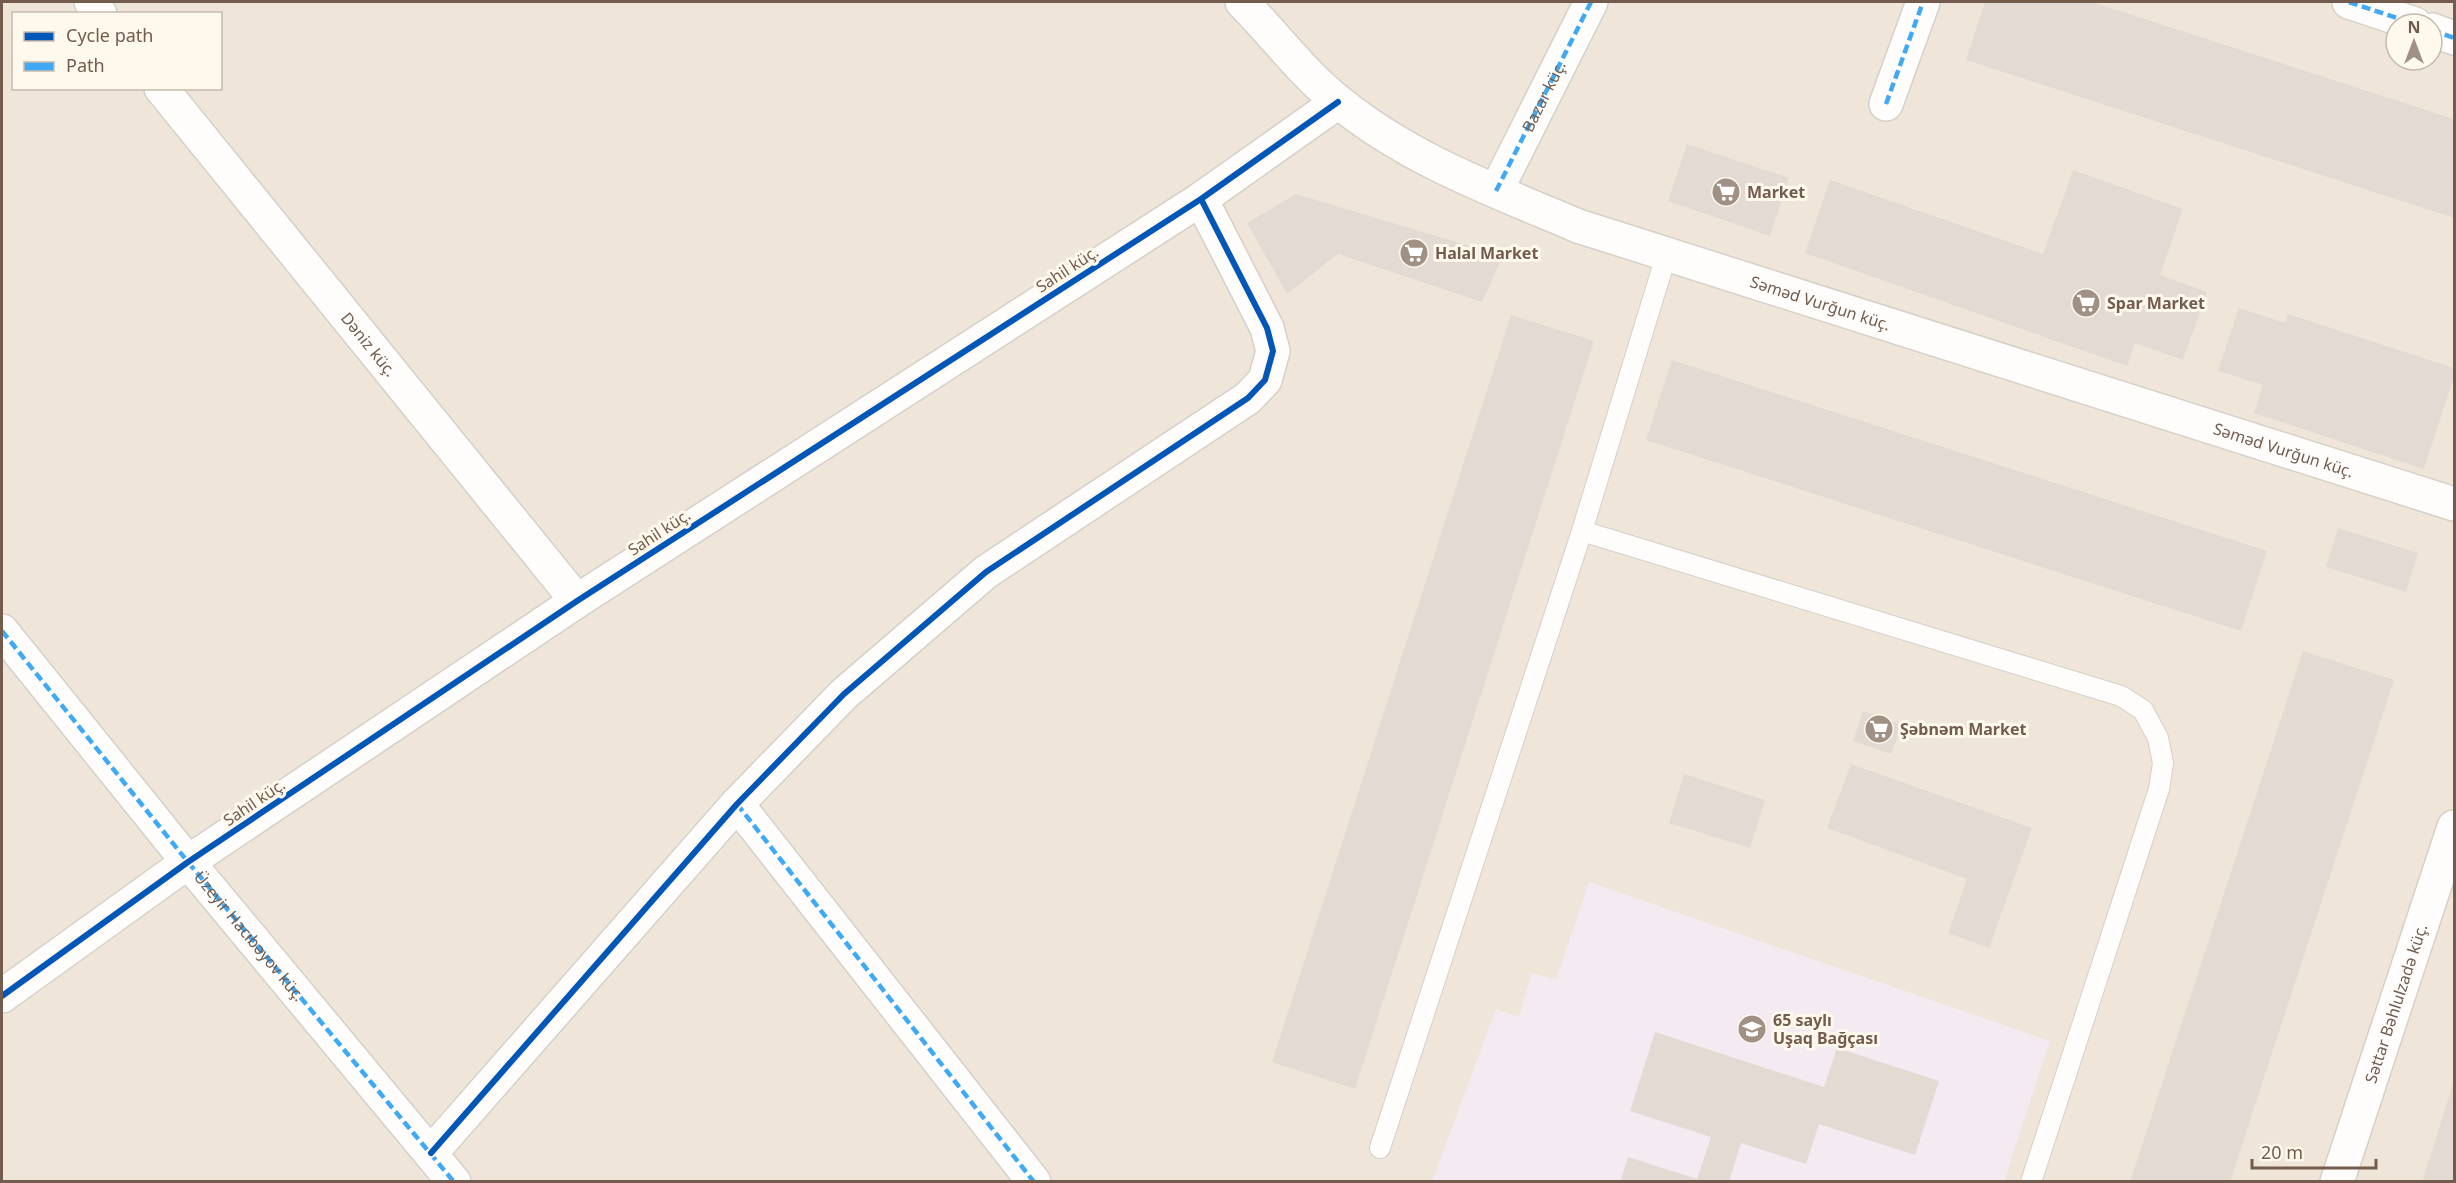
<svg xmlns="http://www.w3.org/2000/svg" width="2456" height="1183" font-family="'Noto Sans',sans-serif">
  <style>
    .residential { fill: #efe6d9; fill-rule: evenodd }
    .education { fill: #f3eaf2 }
    .building { fill: #e3dbd3 }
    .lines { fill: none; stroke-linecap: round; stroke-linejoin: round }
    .lane-casing { stroke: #d5d0c9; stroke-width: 22 }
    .street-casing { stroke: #d5d0c9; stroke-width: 36 }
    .secondary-casing { stroke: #d6d0c9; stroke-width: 36 }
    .lane { stroke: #fefdfc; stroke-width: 20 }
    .street { stroke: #fefdfc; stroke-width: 33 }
    .secondary { stroke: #fefdfc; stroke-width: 33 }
    .quiet { stroke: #3fa9f5; stroke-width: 4.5; stroke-dasharray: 9 4.5; stroke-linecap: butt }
    .cycleway-casing { stroke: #fef8ed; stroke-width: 10 }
    .cycleway { stroke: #0057b8; stroke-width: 6 }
    .labels { text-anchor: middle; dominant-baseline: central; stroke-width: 6; stroke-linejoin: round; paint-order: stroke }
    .street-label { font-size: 16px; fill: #735c4d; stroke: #fef8ed }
    .poi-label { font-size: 16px; font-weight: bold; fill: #735c4d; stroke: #fef8ed; text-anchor: start }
  </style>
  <rect width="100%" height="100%" fill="#f6f3eb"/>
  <path class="residential" d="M2 2H2454V1181H2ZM14 14H220V88H14ZM2396 24H2432V60H2396Z"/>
  <path class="education" d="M1589 882 2050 1041 2004 1181 1432 1182 1496 1009 1519 1017 1532 973 1556 980Z"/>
  <path class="building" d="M1985 2H2092L2454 119V218L1966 60Z
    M1687 144 1789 178 1770 236 1668 201Z
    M2073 170 2183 209 2160 275 2207 292 2183 360 2135 343 2127 366 1805 253 1830 180 2043 254Z
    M1296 194 1503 256 1482 302 1338 254 1287 294 1247 223Z
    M2239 308 2285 323 2288 314 2454 368V376L2424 469 2254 413 2263 385 2218 371Z
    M1511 315 1594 341 1355 1089 1272 1062Z
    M1672 360 2267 551 2241 631 1646 440Z
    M2338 528 2418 553 2406 592 2326 567Z
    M2303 651 2394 680 2230 1182H2130Z
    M1863 711 1902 725 1891 754 1853 741Z
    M1851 764 2032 828 1989 948 1948 933 1967 879 1827 828Z
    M1684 774 1765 800 1750 848 1669 823Z
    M1655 1032 1824 1087 1837 1048 1939 1081 1915 1155 1819 1124 1806 1164 1741 1143 1729 1182H1620L1628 1157 1697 1179 1711 1137 1630 1111Z
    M2454 1081V1182H2422Z"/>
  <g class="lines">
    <g class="lane-casing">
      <path id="lane" d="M1666 256 1582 531 2121 696 2143 710 2158 738 2163 763 2159 789 2031 1182
        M1380 1148 1582 531"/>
    </g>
    <g class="street-casing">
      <g id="street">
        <path d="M91 2 100 14"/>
        <path d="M2349 2 2415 24"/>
        <path d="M2432 30 2454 38"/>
        <path id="s1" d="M161 88 577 601"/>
        <path d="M1886 104 1923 2"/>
        <path id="s2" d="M1496 191 1591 2"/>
        <path d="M2 631 188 862 454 1182"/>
        <path d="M737 804 1034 1182"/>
        <path d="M2 996 188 862 577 601 1201 199 1338 102"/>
        <path d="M431 1153 737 804 844 694 986 572 1248 398 1265 380 1273 351 1267 328 1201 199"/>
        <path id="s3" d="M2337 1182 2454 827"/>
      </g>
    </g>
    <g class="secondary-casing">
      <g id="secondary">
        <path id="s4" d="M1242 2C1275 35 1303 74 1340 103 1410 160 1496 191 1578 226L2454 504"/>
      </g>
    </g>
    <use href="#lane" class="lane"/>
    <use href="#street" class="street"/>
    <use href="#secondary" class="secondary"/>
    <g class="quiet">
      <path d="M2349 2 2415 24"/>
      <path d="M2432 30 2454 38"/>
      <path d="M1886 104 1923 2"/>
      <path d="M1496 191 1591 2"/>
      <path id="s5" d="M2 631 188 862 454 1182"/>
      <path d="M737 804 1034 1182"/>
    </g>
    <g class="cycleway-casing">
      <path id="cycleway" d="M2 996 188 862 577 601 1201 199 1338 102
        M431 1153 737 804 844 694 986 572 1248 398 1265 380 1273 351 1267 328 1201 199"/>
    </g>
    <use href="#cycleway" class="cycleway"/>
  </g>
  <defs>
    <g id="supermarket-disc" transform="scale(1.5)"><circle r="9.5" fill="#a19184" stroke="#fef8ed"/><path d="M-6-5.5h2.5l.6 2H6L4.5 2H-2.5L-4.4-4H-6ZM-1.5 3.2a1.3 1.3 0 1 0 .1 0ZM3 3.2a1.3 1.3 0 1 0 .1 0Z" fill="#fff"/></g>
    <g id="school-disc" transform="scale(1.5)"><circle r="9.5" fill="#a19184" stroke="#fef8ed"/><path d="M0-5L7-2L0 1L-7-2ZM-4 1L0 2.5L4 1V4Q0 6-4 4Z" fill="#fff"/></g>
  </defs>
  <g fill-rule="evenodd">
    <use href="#supermarket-disc" x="1726" y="192"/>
    <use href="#supermarket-disc" x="1414" y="253"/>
    <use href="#supermarket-disc" x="2086" y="303"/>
    <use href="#supermarket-disc" x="1879" y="729"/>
    <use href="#school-disc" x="1752" y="1029"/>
  </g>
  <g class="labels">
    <g class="street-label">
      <text stroke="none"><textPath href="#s2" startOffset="106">Bazar küç.</textPath></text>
      <text transform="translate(1067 269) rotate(-33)">Sahil küç.</text>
      <text stroke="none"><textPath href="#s4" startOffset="664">Səməd Vurğun küç.</textPath></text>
      <text stroke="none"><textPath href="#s1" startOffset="330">Dәniz küç.</textPath></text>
      <text stroke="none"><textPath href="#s4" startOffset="1150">Səməd Vurğun küç.</textPath></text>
      <text transform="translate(659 532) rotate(-33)">Sahil küç.</text>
      <text transform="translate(254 802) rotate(-34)">Sahil küç.</text>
      <text stroke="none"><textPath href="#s5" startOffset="393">Üzeyir Hacıbəyov küç.</textPath></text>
      <text stroke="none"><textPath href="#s3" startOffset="188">Səttar Bəhlulzadə küç.</textPath></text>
    </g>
    <g class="poi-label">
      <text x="1747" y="192">Market</text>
      <text x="1435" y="253">Halal Market</text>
      <text x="2107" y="303">Spar Market</text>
      <text x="1900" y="729">Şəbnəm Market</text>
      <text x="1773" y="1020">65 saylı<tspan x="1773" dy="18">Uşaq Bağçası</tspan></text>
    </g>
  </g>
  <rect width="2456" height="1183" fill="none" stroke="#735c4d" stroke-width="6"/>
  <rect x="12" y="12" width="210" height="78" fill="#fef8ed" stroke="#c6baad" stroke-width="1.5"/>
  <rect x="24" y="32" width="30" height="9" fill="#0057b8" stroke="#c6baad" stroke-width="1.5"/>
  <text x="66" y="42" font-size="18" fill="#735c4d">Cycle path</text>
  <rect x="24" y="62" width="30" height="9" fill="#3fa9f5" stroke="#c6baad" stroke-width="1.5"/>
  <text x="66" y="72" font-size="18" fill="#735c4d">Path</text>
  <g transform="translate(2414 42)"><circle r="28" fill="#fef8ed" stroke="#c6baad" stroke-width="1.5"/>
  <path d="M0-4.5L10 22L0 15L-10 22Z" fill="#a19184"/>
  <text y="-9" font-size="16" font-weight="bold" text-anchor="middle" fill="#735c4d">N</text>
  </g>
  <path d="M2252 1159v9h124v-9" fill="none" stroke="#735c4d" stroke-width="3"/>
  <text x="2261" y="1159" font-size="18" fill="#735c4d" stroke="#fef8ed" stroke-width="4.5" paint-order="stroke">20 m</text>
</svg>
